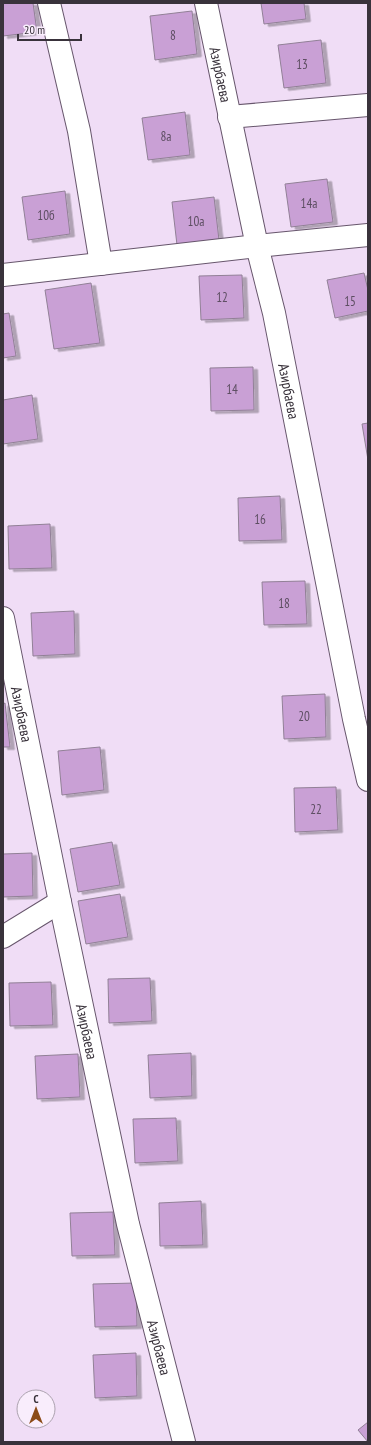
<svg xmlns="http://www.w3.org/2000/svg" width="371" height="1445" font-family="'PT Sans Narrow',sans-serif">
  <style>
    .building { fill: #c9a0d5; stroke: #918096; filter: url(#shadow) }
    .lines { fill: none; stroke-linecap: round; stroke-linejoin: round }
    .minor-casing { stroke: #67566c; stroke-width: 24 }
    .minor { stroke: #fff; stroke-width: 22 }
    .labels { text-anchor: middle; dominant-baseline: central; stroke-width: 4; stroke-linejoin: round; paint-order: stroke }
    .number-label { font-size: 13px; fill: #5d4e62 }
    .street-label { font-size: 15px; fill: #39323b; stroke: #f9edfc }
  </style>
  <defs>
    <filter id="shadow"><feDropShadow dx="4.5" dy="2.5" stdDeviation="0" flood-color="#0004"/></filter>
  </defs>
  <rect width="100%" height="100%" fill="#f0ddf6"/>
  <path class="building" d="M3 3H33L37 32 3 36Z
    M261 3H304L306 19 264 24Z
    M192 11 197 54 155 60 150 16Z
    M321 40 326 83 284 88 278 45Z
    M185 112 190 155 148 160 142 118Z
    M327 179 333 222 291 227 285 184Z
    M65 191 70 234 28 240 22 197Z
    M214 197 219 240 177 245 172 202Z
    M364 273 368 290V311L335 318 327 280Z
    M242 275 244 318 201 320 199 276Z
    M91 283 100 343 54 349 45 290Z
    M9 313 16 356 3 358V314Z
    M253 367 254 410 211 411 210 368Z
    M32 395 38 439 3 444V400Z
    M368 423V460L362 424Z
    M280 496 282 540 239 541 238 498Z
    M50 524 52 568 9 569 8 526Z
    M305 581 307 624 264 625 262 582Z
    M74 611 75 654 33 656 31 613Z
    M325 694 326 737 284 739 282 696Z
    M5 703 10 747H3V704Z
    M100 747 104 790 62 795 58 751Z
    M336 787 338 830 295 832 294 788Z
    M112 842 120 885 78 892 70 849Z
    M32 853 33 896 3 897V854Z
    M120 894 128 937 86 944 78 901Z
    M150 978 152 1021 109 1023 108 979Z
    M51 982 53 1025 10 1026 9 983Z
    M191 1053 192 1096 150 1098 148 1055Z
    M78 1054 80 1097 37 1099 35 1056Z
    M176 1118 178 1161 135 1163 133 1119Z
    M201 1201 203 1245 160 1246 159 1203Z
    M113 1212 115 1255 72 1256 70 1213Z
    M136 1283 137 1326 95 1327 93 1284Z
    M136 1353 137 1396 95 1398 93 1355Z
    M368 1422V1442L358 1430Z"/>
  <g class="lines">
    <g class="minor-casing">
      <g id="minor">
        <path d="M49 3 79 131 101 264"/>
        <path id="s1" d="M206 3 257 246 274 313 354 719 368 780"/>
        <path d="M229 117 368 105"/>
        <path d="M3 275 257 246 368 235"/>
        <path id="s2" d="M3 618 60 902 128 1224 184 1442"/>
        <path d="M3 937 60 902"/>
      </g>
    </g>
    <use href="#minor" class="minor"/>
  </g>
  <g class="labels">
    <g class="number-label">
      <text x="173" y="35">8</text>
      <text x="302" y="64">13</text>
      <text x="166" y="136">8а</text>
      <text x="309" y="203">14а</text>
      <text x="46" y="215">10б</text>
      <text x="196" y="221">10а</text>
      <text x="222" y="297">12</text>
      <text x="350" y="301">15</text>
      <text x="232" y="389">14</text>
      <text x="260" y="519">16</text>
      <text x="284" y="603">18</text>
      <text x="304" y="716">20</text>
      <text x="316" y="809">22</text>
    </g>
    <g class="street-label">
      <text stroke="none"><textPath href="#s1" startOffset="73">Азирбаева</textPath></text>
      <text stroke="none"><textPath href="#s1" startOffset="397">Азирбаева</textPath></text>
      <text stroke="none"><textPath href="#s2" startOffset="98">Азирбаева</textPath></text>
      <text stroke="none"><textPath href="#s2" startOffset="422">Азирбаева</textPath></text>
      <text stroke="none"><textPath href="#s2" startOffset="746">Азирбаева</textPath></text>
    </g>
  </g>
  <rect width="371" height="1445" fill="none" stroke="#39323b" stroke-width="8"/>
  <g transform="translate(36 1409)"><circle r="19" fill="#f9edfc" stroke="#aca2af"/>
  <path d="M0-3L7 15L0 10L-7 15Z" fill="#8c4b17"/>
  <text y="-6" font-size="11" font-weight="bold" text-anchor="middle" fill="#39323b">С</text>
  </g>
  <path d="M18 34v6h63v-6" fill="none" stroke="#39323b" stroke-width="2"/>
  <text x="24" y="34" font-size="12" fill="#39323b" stroke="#f9edfc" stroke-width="3" paint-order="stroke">20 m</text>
</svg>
